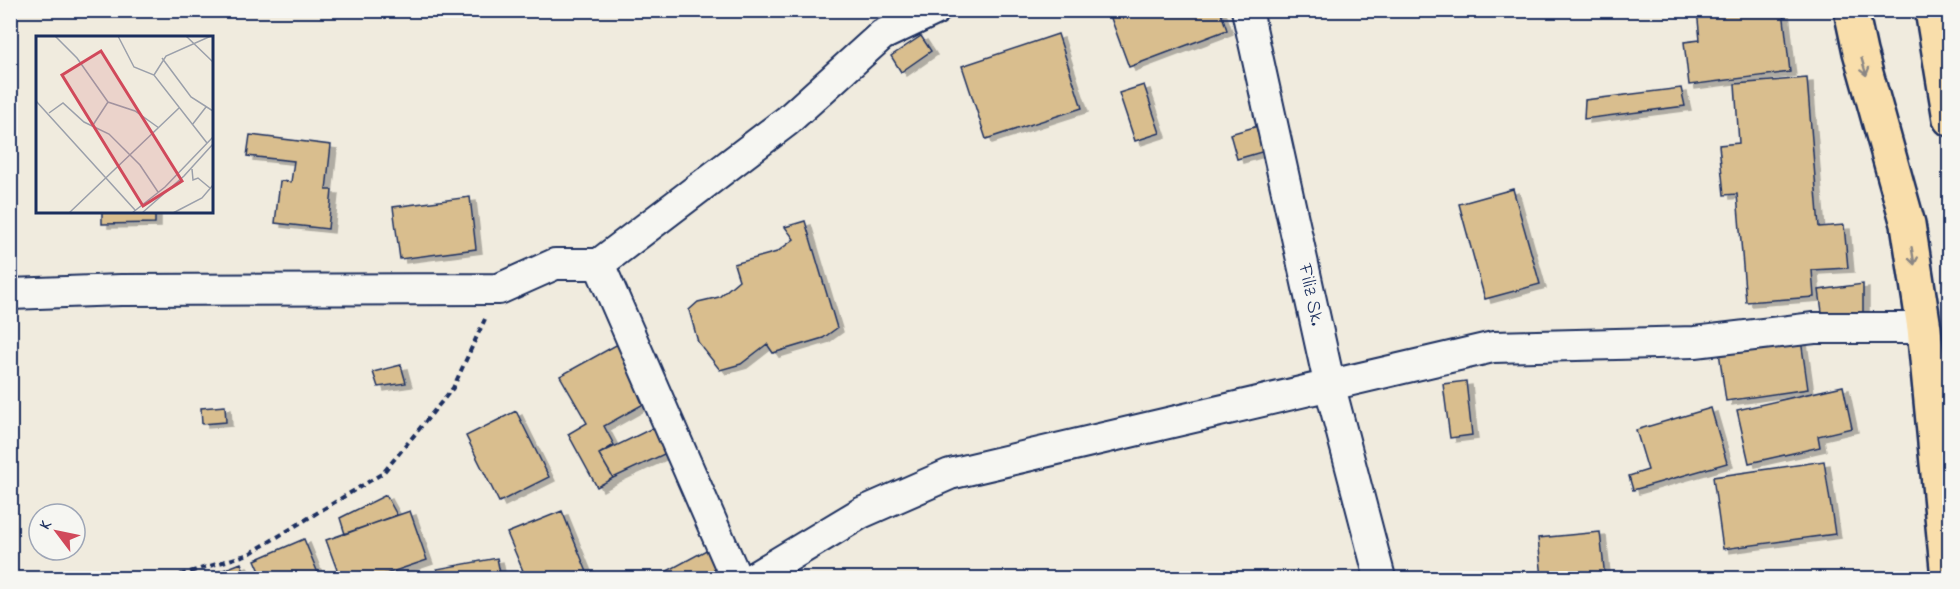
<svg xmlns="http://www.w3.org/2000/svg" width="1960" height="589" font-family="'Indie Flower',sans-serif">
  <style>
    .building { fill: #d9be8e; stroke: #1b2f5e; stroke-width: 1.5; filter: url(#shadow) }
    .lines { fill: none; stroke-linecap: round; stroke-linejoin: round }
    .street-casing { stroke: #1b2f5e; stroke-width: 34 }
    .highway-casing { stroke: #1b2f5e; stroke-width: 38 }
    .path { stroke: #1b2f5e; stroke-width: 4; stroke-dasharray: 6 4.5; stroke-linecap: butt }
    .street { stroke: #f6f6f2; stroke-width: 30 }
    .highway { stroke: #f9deab; stroke-width: 33 }
    .oneway { stroke: #8a8684 }
    .labels { text-anchor: middle; dominant-baseline: central; stroke-width: 6; stroke-linejoin: round; paint-order: stroke }
    .street-label { font-size: 20px; fill: #1b2f5e; stroke: #f6f6f2 }
    .inset-road { fill: none; stroke: #9ba0ab; stroke-width: 1.5 }
    .view { fill: #d1495b; fill-opacity: 0.15; stroke: #d1495b; stroke-width: 3 }
    .inset-edge { fill: none; stroke: #1b2f5e; stroke-width: 3 }
  </style>
  <defs>
    <filter id="shadow"><feDropShadow dx="6" dy="4" stdDeviation="0" flood-color="#0004"/></filter>
  </defs>
  <rect width="100%" height="100%" fill="#f0ebde"/>
  <filter id="ink" filterUnits="userSpaceOnUse"><feTurbulence type="fractalNoise" baseFrequency=".0167" numOctaves="2"/><feDisplacementMap in="SourceGraphic" scale="12" xChannelSelector="R" yChannelSelector="G"/><feConvolveMatrix kernelMatrix="1 2 1 2 8 2 1 2 1" color-interpolation-filters="sRGB"/></filter>
  <g filter="url(#ink)">
    <path class="building" d="M1108 10H1220L1227 30 1129 67Z
      M1697 10H1783L1790 72 1689 85 1684 42 1700 40Z
      M1058 34 1082 108 986 139 962 66Z
      M921 36 931 51 901 72 891 56Z
      M1807 78 1819 227 1844 225 1848 268 1812 270 1814 297 1746 302 1737 194 1724 195 1719 145 1739 143 1735 84Z
      M1144 85 1160 133 1135 141 1119 93Z
      M1681 88 1685 106 1584 119 1585 100Z
      M1258 126 1265 151 1237 159 1230 134Z
      M250 135 331 145 326 190H332L328 229 275 223 280 181 291 182 294 161 247 156Z
      M1513 189 1540 284 1485 299 1459 204Z
      M470 197 476 249 400 259 393 207Z
      M102 212H155V223L102 224Z
      M805 221 837 328 823 338 773 353 767 344 741 364 720 370 698 342 689 310 698 302 719 297 739 280 734 264 777 252 794 239 785 227Z
      M1863 284V313L1823 319 1819 290Z
      M1800 333 1808 389 1726 401 1718 345Z
      M618 344 649 401 604 426 614 445 599 454 613 478 597 487 568 434 587 423 560 376Z
      M401 365 406 383 378 387 373 372Z
      M1466 381 1472 435 1450 438 1443 384Z
      M1843 386 1852 428 1818 436 1820 447 1749 463 1737 410Z
      M225 406 226 422 202 424 201 408Z
      M1711 408 1727 463 1633 490 1629 476 1648 470 1636 430Z
      M516 411 549 477 499 502 466 436Z
      M661 424 675 449 613 478 599 454Z
      M1824 461 1835 534 1723 549 1713 477Z
      M386 495 397 515 345 534 340 518Z
      M410 511 427 560 374 578H340L326 540Z
      M562 511 589 577 526 578 507 533Z
      M1600 532 1605 578H1542L1538 538Z
      M304 539 320 578H263L255 560Z
      M710 548 723 578H659L658 576Z
      M497 558 501 578H438L437 569Z
      M241 563 247 578H203Z"/>
    <g class="lines">
      <g class="street-casing">
        <path id="street" d="M1247 10 1330 387 1380 578
          M599 264 736 578
          M10 294 121 290 499 289 555 264H599L787 121 882 35 935 10
          M753 578 861 513 950 474 1493 347 1695 342 1814 328H1924"/>
      </g>
      <g class="highway-casing">
        <path id="highway" d="M1851 10 1860 52 1908 224 1924 328 1948 578
          M1932 10 1950 119"/>
      </g>
      <path class="path" d="M170 578 249 554 383 473 453 388 485 319"/>
      <use href="#street" class="street"/>
      <use href="#highway" class="highway"/>
    </g>
    <defs><path id="oneway-shaft" d="M-6 0H5M1.5-3L5.5 0L1.5 3" fill="none" stroke-width="1.6" stroke-linecap="round" stroke-linejoin="round" transform="scale(1.5)"/></defs>
    <g class="oneway">
      <use href="#oneway-shaft" transform="translate(1864 67) rotate(74)"/>
      <use href="#oneway-shaft" transform="translate(1913 256) rotate(81)"/>
    </g>
  </g>
  <g class="labels">
    <g class="street-label">
      <text transform="translate(1310 295) rotate(78)">Filiz Sk.</text>
    </g>
  </g>
  <g transform="translate(36 36)">
    <rect width="177" height="177" fill="#f0ebde"/>
    <path class="inset-road" d="M19 0 41 22 72 66 99 75 123 92M82 0 98 31 118 39 171 107M150 0 177 26M126 22 155 61 177 75M118 39 130 20 175 0M0 65 99 174M13 77 27 67 48 86 73 98 104 129 122 156M57 89 72 66M156 89 170 71M156 133 157 144 162 142 174 152M33 177 143 72M96 177 129 151 177 101M106 177 148 140 177 108M137 177 166 162 177 149"/>
    <path class="view" d="M65 15 146 145 107 170 26 39Z"/>
    <rect width="177" height="177" class="inset-edge"/>
  </g>
  <rect width="1960" height="589" fill="none" stroke="#f6f6f2" stroke-width="36"/>
  <rect x="18" y="18" width="1924" height="553" fill="none" stroke="#1b2f5e" stroke-width="2" filter="url(#ink)"/>
  <g transform="translate(57 532) rotate(302)"><circle r="28" fill="#f6f6f2" stroke="#9ea6b7" stroke-width="1.5"/>
  <path d="M0-4.5L10 22L0 15L-10 22Z" fill="#d1495b"/>
  <text y="-9" font-size="16" font-weight="bold" text-anchor="middle" fill="#1b2f5e">K</text>
  </g>
</svg>
